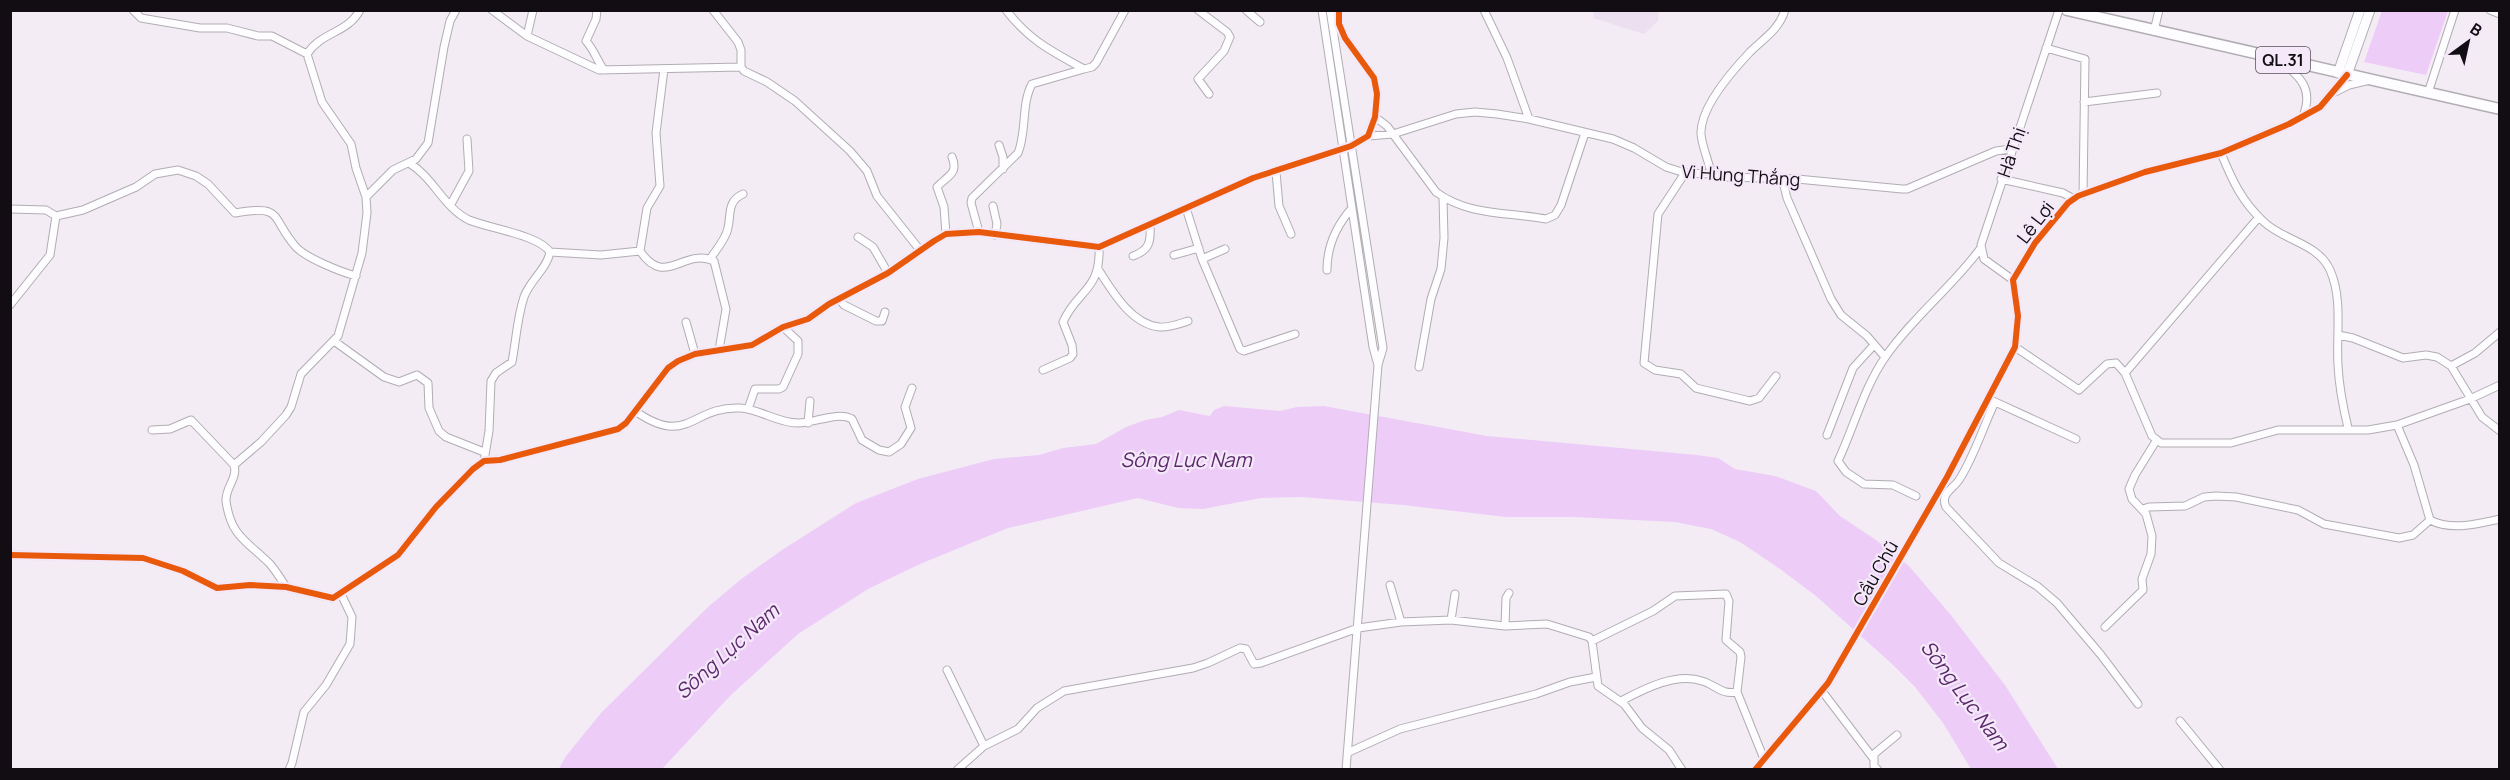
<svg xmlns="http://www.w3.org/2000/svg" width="2510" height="780" font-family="Manrope,sans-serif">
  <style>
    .built { fill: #ece0f0 }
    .water { fill: #edcdf8 }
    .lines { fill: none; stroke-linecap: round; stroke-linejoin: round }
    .minor-casing { stroke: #b2acb3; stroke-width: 9 }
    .major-casing { stroke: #b2acb3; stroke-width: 11 }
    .highway-casing { stroke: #b2acb3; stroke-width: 13 }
    .minor { stroke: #fdfcfe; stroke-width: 7 }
    .major { stroke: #fdfcfe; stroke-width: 9 }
    .highway { stroke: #fdfcfe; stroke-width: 10 }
    .cycleway-casing { stroke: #f4e8f9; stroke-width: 10 }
    .cycleway { stroke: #e8590c; stroke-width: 6 }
    .labels { text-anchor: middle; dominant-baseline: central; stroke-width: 4.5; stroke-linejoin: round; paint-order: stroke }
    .shield { fill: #f4e8f9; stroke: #554f58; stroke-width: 1.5 }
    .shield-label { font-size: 16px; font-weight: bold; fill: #110d13 }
    .street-label { font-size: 18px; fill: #110d13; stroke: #f4e8f9 }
    .water-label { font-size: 20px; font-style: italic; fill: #5c296c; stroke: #f4e8f9 }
  </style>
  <rect width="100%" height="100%" fill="#f3ecf5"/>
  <path class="built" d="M1594 11V10L1659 11 1658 21 1644 34 1593 18Z"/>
  <path class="water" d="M2382 11H2448L2426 75 2364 62Z
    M1224 406 1280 411 1297 407 1324 406 1487 436 1697 455 1718 458 1735 469 1775 476 1816 491 1840 516 1876 540 1909 566 1950 614 2005 685 2058 769H1971L1943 723 1915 687 1891 663 1816 596 1780 569 1740 542 1711 529 1675 522 1573 517H1506L1403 505 1301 497 1261 498 1203 509 1178 508 1138 498 1008 528 920 564 868 589 798 634 731 695 662 769 558 770 566 756 601 713 708 607 740 580 782 550 856 503 918 479 994 459 1039 455 1063 448 1096 444 1126 427 1145 420 1162 417 1179 410 1210 416 1214 410Z"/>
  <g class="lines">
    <g class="minor-casing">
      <path id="minor" d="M133 10 141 18 200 28H227L258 36H272L307 54
        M492 10 527 36 599 70 741 67
        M597 10 596 19 586 41C595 51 596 59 604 70
        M713 10 738 42 741 50V67L744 71 767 82 795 101 850 151 867 171 877 196 920 250
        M1006 10C1029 40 1051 51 1084 69L1092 67 1096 63 1125 10
        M1198 10 1227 32 1230 37 1224 51 1198 79 1209 94
        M1246 10 1260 22
        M1322 10 1373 347 1378 365
        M1330 10 1383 348 1378 365 1346 770
        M1484 10 1507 58 1529 119
        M2490 10 2500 14
        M2154 31 2159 10
        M527 36 533 10
        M2046 48 2085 59 2083 195
        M2280 61C2300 76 2314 89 2303 116
        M2335 92 2349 85 2370 80
        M2428 93 2455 10
        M2084 102 2157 93
        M1375 117 1387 126 1436 192C1468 216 1509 212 1546 219L1555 215 1561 205 1585 133
        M1368 136 1393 134 1456 114 1475 112 1497 114 1529 119 1613 139 1634 148 1666 167 1685 173 1711 174 1725 177 1797 179 1902 189H1907L1996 151 2011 149
        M999 145 1003 157V169
        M2221 153C2232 180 2242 202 2264 222 2284 241 2318 243 2330 270 2343 299 2336 334 2338 365 2339 387 2343 407 2348 428
        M409 163C433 177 444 208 469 220 488 228 539 235 550 252 547 269 530 280 524 297 517 318 516 341 512 362L496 373 491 381 489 431 484 461
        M1276 172 1279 206 1291 234
        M1685 173 1658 214 1644 363 1655 370 1681 374 1696 388 1750 401 1759 398 1776 376
        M1711 174C1709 161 1702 147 1701 134 1700 107 1733 70 1750 52 1764 38 1779 30 1785 10
        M1782 178 1787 198 1831 299 1841 315 1867 336 1885 357
        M2001 179 2063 193 2074 199
        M366 197 393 170 416 159 428 143 444 47 450 21 456 10
        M451 204 469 171 467 139
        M993 206 997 224 995 235
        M1186 208 1202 259 1240 349 1244 351 1295 334
        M10 209 46 210 56 216 50 255 10 305
        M56 216 83 210 136 187 155 174 178 170 196 176 208 184 235 213C285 204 270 218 296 247 306 258 341 272 356 276
        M979 232 971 203 972 198 1018 153C1027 131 1021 104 1032 84L1084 69
        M946 234 944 207 937 187C947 176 959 174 952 157
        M858 237 873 247 888 273
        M640 251 647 208 660 186 656 133 664 69
        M550 252 601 255 640 251C666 289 683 247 714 261L726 309 719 350
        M1174 255 1199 248
        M1133 256C1150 250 1151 241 1150 225
        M710 259C716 250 726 239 728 228 731 215 727 201 743 194
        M1202 259 1225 249
        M1098 269C1112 291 1131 324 1159 327 1168 328 1179 324 1188 321
        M1327 270C1327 246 1336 226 1352 208
        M2013 280 1984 259 1981 245 2059 10
        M839 299 844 305 876 321H882L885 312
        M686 322 695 354
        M2338 335 2353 338 2403 358 2426 355 2437 357 2451 366 2482 417 2500 431
        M334 341 384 377 399 382 417 375 428 383 429 408 439 431 446 437 484 452
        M2015 347 2079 390 2107 364 2116 363 2125 373 2152 436 2161 443H2231L2278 430H2368L2397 425 2470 399 2500 385
        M2451 366 2475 353 2500 332
        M1419 367 1431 299 1441 269 1444 238 1443 197
        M1043 370 1070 358 1073 354 1072 345 1063 322C1077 290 1101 291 1099 247
        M2125 373 2259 217
        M1993 401 2076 439
        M1995 402C1983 427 1974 457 1959 480 1952 490 1940 494 1946 507L1999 563 2037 586 2057 603 2101 655 2138 704
        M748 409 755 389H779L783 387 798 354V341L783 327
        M635 411C688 448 691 406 740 408 760 409 777 423 798 423 815 423 838 411 852 419L862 440 879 450 889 452 901 444 911 428 905 407 912 388
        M808 423 810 401
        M2397 425 2414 465 2430 520C2451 531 2477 524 2500 519
        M152 430 170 429 191 420 234 465C238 478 225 488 226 501 231 537 247 541 270 564 276 571 281 579 286 587
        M1827 435 1853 368 1874 345
        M234 465 261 442 286 415 291 407 301 374 338 336 362 253 367 213 366 197 356 168 351 144 322 102 307 54C322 31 347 34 360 10
        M1916 496 1893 485 1864 484 1846 472 1838 461C1854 427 1864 387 1886 356 1913 317 1952 287 1980 249
        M2143 509 2149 507 2185 506 2204 497 2216 496 2236 497 2298 510 2324 524 2399 538 2413 535 2430 520
        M10 555 143 558 183 571 217 588 250 585 286 587 333 598 398 555 436 507 473 469 484 461 500 460 618 429 626 423 668 368 678 361 695 354 752 345 783 327 808 319 829 304 888 273 934 241 946 234 979 232 1099 247 1253 178 1351 146 1368 136 1375 117 1377 94 1374 78 1345 38 1339 24V10
        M1390 585 1401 622
        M1451 620 1455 594
        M1505 626 1506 598 1509 593
        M2105 627 2143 590 2142 579 2151 554 2152 536 2146 514 2132 499 2129 489 2135 475 2156 441
        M1592 641 1653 611 1675 596 1726 594 1729 601 1726 640 1740 652 1741 657 1737 692 1764 759
        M947 670 984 746
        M1822 691 1873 758
        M1621 701C1644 689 1676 672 1702 681 1716 685 1721 695 1737 692
        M2180 721 2220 770
        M1349 752 1400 729 1536 694 1570 682 1596 677
        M289 770 292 763 304 712 326 685 350 644 352 617 341 594
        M957 770 984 746 1018 729 1037 708 1064 691 1193 668 1208 663 1240 648 1246 649 1254 664 1261 663 1358 628 1401 622 1451 620 1505 626 1547 624 1589 637 1592 641 1598 686 1624 704 1642 728 1669 750 1682 770
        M1755 770 1828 683 1947 477 2015 347 2018 316 2013 280 2035 243 2068 203 2078 196 2145 172 2221 153 2289 124 2320 107 2347 75
        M1878 770 1874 766V754L1897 735"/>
    </g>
    <g class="major-casing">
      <path id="major" d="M2338 73 2360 10
        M2347 75 2370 10"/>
    </g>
    <g class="highway-casing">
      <path id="highway" d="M2067 10 2500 109"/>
    </g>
    <use href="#minor" class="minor"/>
    <use href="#major" class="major"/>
    <use href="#highway" class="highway"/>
    <g class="cycleway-casing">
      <path id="cycleway" d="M10 555 143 558 183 571 217 588 250 585 286 587 333 598 398 555 436 507 473 469 484 461 500 460 618 429 626 423 668 368 678 361 695 354 752 345 783 327 808 319 829 304 888 273 934 241 946 234 979 232 1099 247 1253 178 1351 146 1368 136 1375 117 1377 94 1374 78 1345 38 1339 24V10
        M1755 770 1828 683 1947 477 2015 347 2018 316 2013 280 2035 243 2068 203 2078 196 2145 172 2221 153 2289 124 2320 107 2347 75"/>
    </g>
    <use href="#cycleway" class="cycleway"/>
  </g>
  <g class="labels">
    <rect class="shield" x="2256" y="47" width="54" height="26" rx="4.5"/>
    <g class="shield-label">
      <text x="2283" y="60">QL.31</text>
    </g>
    <g class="street-label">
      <text transform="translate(2011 152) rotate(-71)">Hà Thị</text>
      <text transform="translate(1741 175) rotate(4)">Vi Hùng Thắng</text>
      <text transform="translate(2035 222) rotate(-52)">Lê Lợi</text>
      <text transform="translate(1875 573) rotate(-60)">Cầu Chũ</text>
    </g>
    <g class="water-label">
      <text x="1186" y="459">Sông Lục Nam</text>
      <text transform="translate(727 651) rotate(-42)">Sông Lục Nam</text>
      <text transform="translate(1965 695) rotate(53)">Sông Lục Nam</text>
    </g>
  </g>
  <rect width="2510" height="780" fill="none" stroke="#110d13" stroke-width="24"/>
  <g transform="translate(2468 42) rotate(33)" stroke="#f4e8f9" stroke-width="4.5" paint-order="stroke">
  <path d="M0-4.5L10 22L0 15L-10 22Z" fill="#110d13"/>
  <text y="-9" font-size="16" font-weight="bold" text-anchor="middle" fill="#110d13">B</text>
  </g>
</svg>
